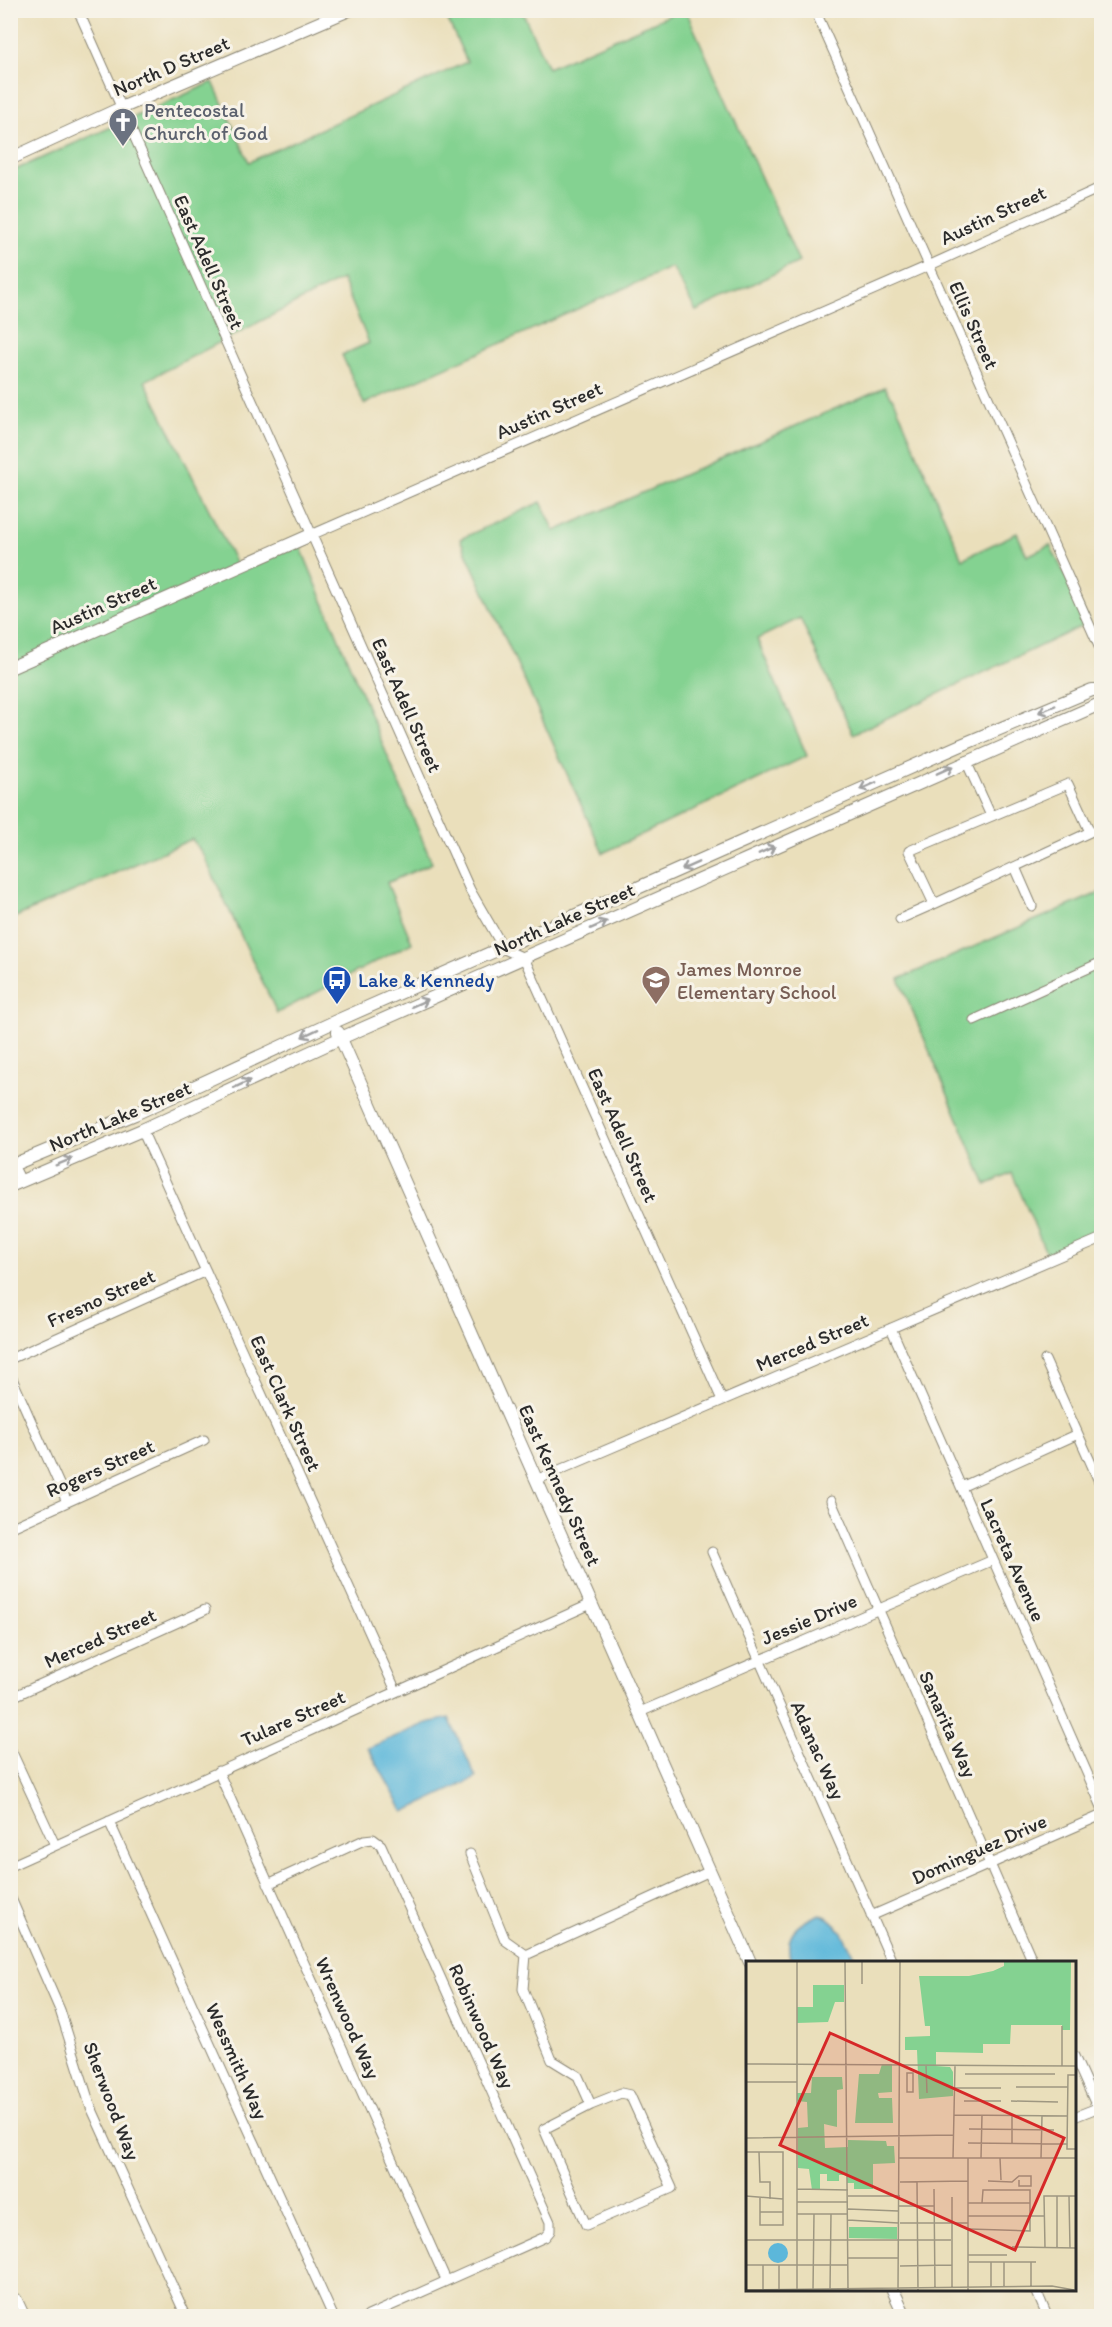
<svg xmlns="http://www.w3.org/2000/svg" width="1112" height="2327" font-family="Itim,sans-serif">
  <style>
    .green { fill: #84d291; stroke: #587e5e; stroke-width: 1.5 }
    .water { fill: #5cb7da; stroke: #447182; stroke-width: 1.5 }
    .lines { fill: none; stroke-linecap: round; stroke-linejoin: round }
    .minor-casing { stroke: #8a8573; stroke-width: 11 }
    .tertiary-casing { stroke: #8a8573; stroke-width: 14 }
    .minor { stroke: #fff; stroke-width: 9 }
    .tertiary { stroke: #fff; stroke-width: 12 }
    .oneway { stroke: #a0a0a0 }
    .labels { text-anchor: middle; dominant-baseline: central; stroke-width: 6; stroke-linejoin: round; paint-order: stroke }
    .street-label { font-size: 20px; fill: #2b2b2b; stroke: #f7f3e8 }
    .worship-label { font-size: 20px; fill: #5b616d; stroke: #f7f3e8; text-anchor: start }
    .education-label { font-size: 20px; fill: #785e54; stroke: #f7f3e8; text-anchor: start }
    .transit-label { font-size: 20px; fill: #164399; stroke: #f7f3e8; text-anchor: start }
    .inset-road { fill: none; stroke: #9e9781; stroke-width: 1.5 }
    .view { fill: #d62828; fill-opacity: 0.15; stroke: #d62828; stroke-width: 3 }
    .inset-edge { fill: none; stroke: #2b2b2b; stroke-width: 3 }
  </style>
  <rect width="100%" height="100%" fill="#f7f3e8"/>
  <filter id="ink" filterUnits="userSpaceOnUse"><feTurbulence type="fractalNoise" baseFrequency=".0167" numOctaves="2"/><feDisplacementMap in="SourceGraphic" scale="12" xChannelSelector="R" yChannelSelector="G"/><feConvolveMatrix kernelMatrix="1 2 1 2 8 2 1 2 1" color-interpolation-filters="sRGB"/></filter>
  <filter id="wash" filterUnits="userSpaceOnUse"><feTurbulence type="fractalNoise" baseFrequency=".008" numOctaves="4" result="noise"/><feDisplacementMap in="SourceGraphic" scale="24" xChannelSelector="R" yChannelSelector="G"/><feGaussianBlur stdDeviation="1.35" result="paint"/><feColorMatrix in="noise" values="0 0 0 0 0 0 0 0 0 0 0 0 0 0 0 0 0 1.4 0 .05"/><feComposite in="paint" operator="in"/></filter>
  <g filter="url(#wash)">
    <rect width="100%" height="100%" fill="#eadfbb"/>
    <path class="green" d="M444 11H522L548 68 679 11H686L799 262 696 311 672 267 364 404 342 355 369 343 342 279 145 381 238 568 299 543 432 863 387 883 412 943 277 1013 204 856 192 839 11 919 10 172 213 82 249 162 467 62Z
      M885 387 896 404 962 559 1017 533 1027 556 1050 545 1089 623 853 734 800 618 757 639 807 756 603 853 460 539 541 502 555 531Z
      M1101 892V1231L1047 1255 1012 1173 986 1185 899 979Z"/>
    <path class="water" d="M449 1718 476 1778 404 1812 368 1748 427 1723Z
      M820 1914C840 1921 848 1945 857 1962H791C783 1934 796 1924 820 1914Z"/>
  </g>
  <g filter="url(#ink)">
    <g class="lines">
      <g class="minor-casing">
        <path id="minor" d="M78 10 470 890 504 949 524 958 722 1400
          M815 10 1102 653
          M311 535 928 266 1102 187
          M966 761 991 816
          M1068 784 1090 832 934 904 909 851Z
          M1015 867 1032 906
          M900 919 934 904
          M974 1020 1102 962
          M142 1130 396 1691
          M10 1159 21 1181
          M891 1328 1102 1807
          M10 1359 206 1271
          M1045 1360 1102 1488
          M10 1374 67 1502
          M536 1480 1102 1238
          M961 1487 1078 1434
          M831 1501 1033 1962
          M10 1528 204 1440
          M712 1552 892 1962
          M10 1698 205 1610
          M640 1712 993 1560
          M10 1748 55 1845
          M218 1771 446 2280
          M109 1821 333 2316
          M470 1854 505 1940 526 1955 523 1989 552 2060 578 2076 591 2105
          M10 1866 591 1604
          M268 1884 364 1840 373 1839 381 1845 550 2222V2231L545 2237 368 2316
          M10 1896 60 2010 90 2105 186 2316
          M871 1916 1102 1815
          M526 1955 710 1871
          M1074 2056 1102 2118
          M621 2093 630 2095 672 2188 586 2225 544 2129 591 2105Z
          M1074 2117 1102 2106
          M1036 2290 1047 2316
          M17 2299 25 2316"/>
      </g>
      <g class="tertiary-casing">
        <path id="tertiary" d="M10 159 121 108 349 10
          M10 668 311 535
          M338 1032 750 1962
          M10 1166 135 1114 334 1022 959 746 1092 690H1102
          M10 1186 142 1130 341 1038 1102 703
          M893 2290 905 2316"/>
      </g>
      <use href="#minor" class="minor"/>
      <use href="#tertiary" class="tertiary"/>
    </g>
    <defs><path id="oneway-shaft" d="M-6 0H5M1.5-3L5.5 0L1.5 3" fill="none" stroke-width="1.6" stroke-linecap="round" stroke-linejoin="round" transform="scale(1.5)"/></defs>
    <g class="oneway">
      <use href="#oneway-shaft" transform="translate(1047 709) rotate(157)"/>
      <use href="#oneway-shaft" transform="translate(945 770) rotate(-24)"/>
      <use href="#oneway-shaft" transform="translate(868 786) rotate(156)"/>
      <use href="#oneway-shaft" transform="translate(767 850) rotate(-24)"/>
      <use href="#oneway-shaft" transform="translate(690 866) rotate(156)"/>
      <use href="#oneway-shaft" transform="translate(599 925) rotate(-24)"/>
      <use href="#oneway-shaft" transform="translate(420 1003) rotate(-24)"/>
      <use href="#oneway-shaft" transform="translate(310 1033) rotate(155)"/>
      <use href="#oneway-shaft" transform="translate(242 1084) rotate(-25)"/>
      <use href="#oneway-shaft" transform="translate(64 1162) rotate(-22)"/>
    </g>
  </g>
  <defs>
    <g id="church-pin" transform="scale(1.5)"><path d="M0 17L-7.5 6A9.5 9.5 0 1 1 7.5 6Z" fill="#6b7280" stroke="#f7f3e8"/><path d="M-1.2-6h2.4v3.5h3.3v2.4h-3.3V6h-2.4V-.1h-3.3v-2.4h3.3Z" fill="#fff"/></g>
    <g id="bus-pin" transform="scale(1.5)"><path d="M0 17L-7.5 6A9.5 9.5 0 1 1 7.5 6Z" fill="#1a4fb4" stroke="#f7f3e8"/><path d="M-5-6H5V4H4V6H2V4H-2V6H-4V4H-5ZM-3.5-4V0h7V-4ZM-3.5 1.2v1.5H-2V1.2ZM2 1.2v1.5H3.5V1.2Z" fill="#fff"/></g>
    <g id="school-pin" transform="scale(1.5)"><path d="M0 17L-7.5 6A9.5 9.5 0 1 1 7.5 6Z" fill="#8d6e63" stroke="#f7f3e8"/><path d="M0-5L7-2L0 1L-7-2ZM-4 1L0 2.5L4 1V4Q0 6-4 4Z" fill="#fff"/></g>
  </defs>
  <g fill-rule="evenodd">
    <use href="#church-pin" x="123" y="122"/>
    <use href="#bus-pin" x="337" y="980"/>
    <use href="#school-pin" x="656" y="980"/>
  </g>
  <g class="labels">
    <g class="street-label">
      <text transform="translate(171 66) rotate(-23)">North D Street</text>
      <text transform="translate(993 215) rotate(-25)">Austin Street</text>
      <text transform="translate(209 262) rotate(66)">East Adell Street</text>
      <text transform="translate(974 325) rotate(66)">Ellis Street</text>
      <text transform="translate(549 410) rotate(-24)">Austin Street</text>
      <text transform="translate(103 605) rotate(-24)">Austin Street</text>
      <text transform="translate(407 705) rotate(66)">East Adell Street</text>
      <text transform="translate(564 919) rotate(-24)">North Lake Street</text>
      <text transform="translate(120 1116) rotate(-23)">North Lake Street</text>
      <text transform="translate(623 1135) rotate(66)">East Adell Street</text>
      <text transform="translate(101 1298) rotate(-24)">Fresno Street</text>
      <text transform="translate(812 1342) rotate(-23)">Merced Street</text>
      <text transform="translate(286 1403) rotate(66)">East Clark Street</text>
      <text transform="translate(100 1468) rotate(-24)">Rogers Street</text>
      <text transform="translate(560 1485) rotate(66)">East Kennedy Street</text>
      <text transform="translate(1013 1560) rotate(66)">Lacreta Avenue</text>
      <text transform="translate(809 1619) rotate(-23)">Jessie Drive</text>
      <text transform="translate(100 1638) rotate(-24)">Merced Street</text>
      <text transform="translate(293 1718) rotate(-24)">Tulare Street</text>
      <text transform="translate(948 1724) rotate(66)">Sanarita Way</text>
      <text transform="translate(818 1750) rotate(66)">Adanac Way</text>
      <text transform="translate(979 1849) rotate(-24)">Dominguez Drive</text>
      <text transform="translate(348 2018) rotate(66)">Wrenwood Way</text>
      <text transform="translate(482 2026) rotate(66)">Robinwood Way</text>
      <text transform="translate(237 2061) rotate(66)">Wessmith Way</text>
      <text transform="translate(112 2101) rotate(69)">Sherwood Way</text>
    </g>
    <g class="worship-label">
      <text x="144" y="110">Pentecostal<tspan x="144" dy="23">Church of God</tspan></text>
    </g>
    <g class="education-label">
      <text x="677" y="969">James Monroe<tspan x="677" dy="23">Elementary School</tspan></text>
    </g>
    <g class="transit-label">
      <text x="358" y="980">Lake &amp; Kennedy</text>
    </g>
  </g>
  <g transform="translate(746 1961)">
    <rect width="330" height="330" fill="#eadfbb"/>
    <path d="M258 1H325L324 69H316V64H265L264 83H237V92L190 91V105L204 106 207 111V135L173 138 171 89H159V76L184 75V65H179L173 15H223L247 10 258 5ZM67 24H98V41H89L82 61 51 62V46H67ZM136 103H146V131L132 132 133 137H146L147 162H109L113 113H133ZM66 116H96L97 128 91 129V166L78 163 79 187 102 186V179L140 180 141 185H148L149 202 127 203V228H108V222H101V214H93V220H81V213H74V229H66L63 208 52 207V167L62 166 61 141 51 140V132H65ZM103 266H151V278L103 277Z" fill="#84d291"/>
    <path d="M22 292a10 10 0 1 1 20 0a10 10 0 1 1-20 0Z" fill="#5cb7da"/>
    <path class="inset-road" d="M99 1 102 329M116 23V1M0 103 330 105M0 103V121H51M180 104 181 132M316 105V65M161 112H167V131H161ZM219 113H309M330 114H322L321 188H330M270 126H322M208 127H255M218 140H255M265 140 312 141M208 154 322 155M223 168 308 169M0 177 208 174M222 182 321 183M266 183V155M0 191H37V264H14V237M13 191 14 221H24V238M153 197H330M207 197 209 105M222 197V329M235 197 236 154M254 197 255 219M295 197 296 155M242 220 266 221 273 215H285V225H273V219M154 221 222 220M171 221 172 329M51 228 102 229M188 228 189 328M0 235 37 238M102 235H154M311 235V287M323 235 324 287M206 236V328M51 241H102M222 242H284M153 245H188M102 248 152 250M14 251H37M51 253H102M222 255H298M102 259 152 262M154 262H222M223 268 284 270V229H237L236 242M0 279H205M266 286 330 287M299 287 298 235H330M222 294H261M102 297H152M223 301H290M245 301V327M285 301V325M0 304H102M33 304V329M154 305 206 304M258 325V301M0 329 306 325 328 329M17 329V304M51 329V1M67 329 68 253M84 329 85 253M152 329 154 1"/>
    <path class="view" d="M84 72 318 177 269 289 34 184Z"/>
    <rect width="330" height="330" class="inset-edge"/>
  </g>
  <rect width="1112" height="2327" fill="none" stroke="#f7f3e8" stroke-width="36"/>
</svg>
